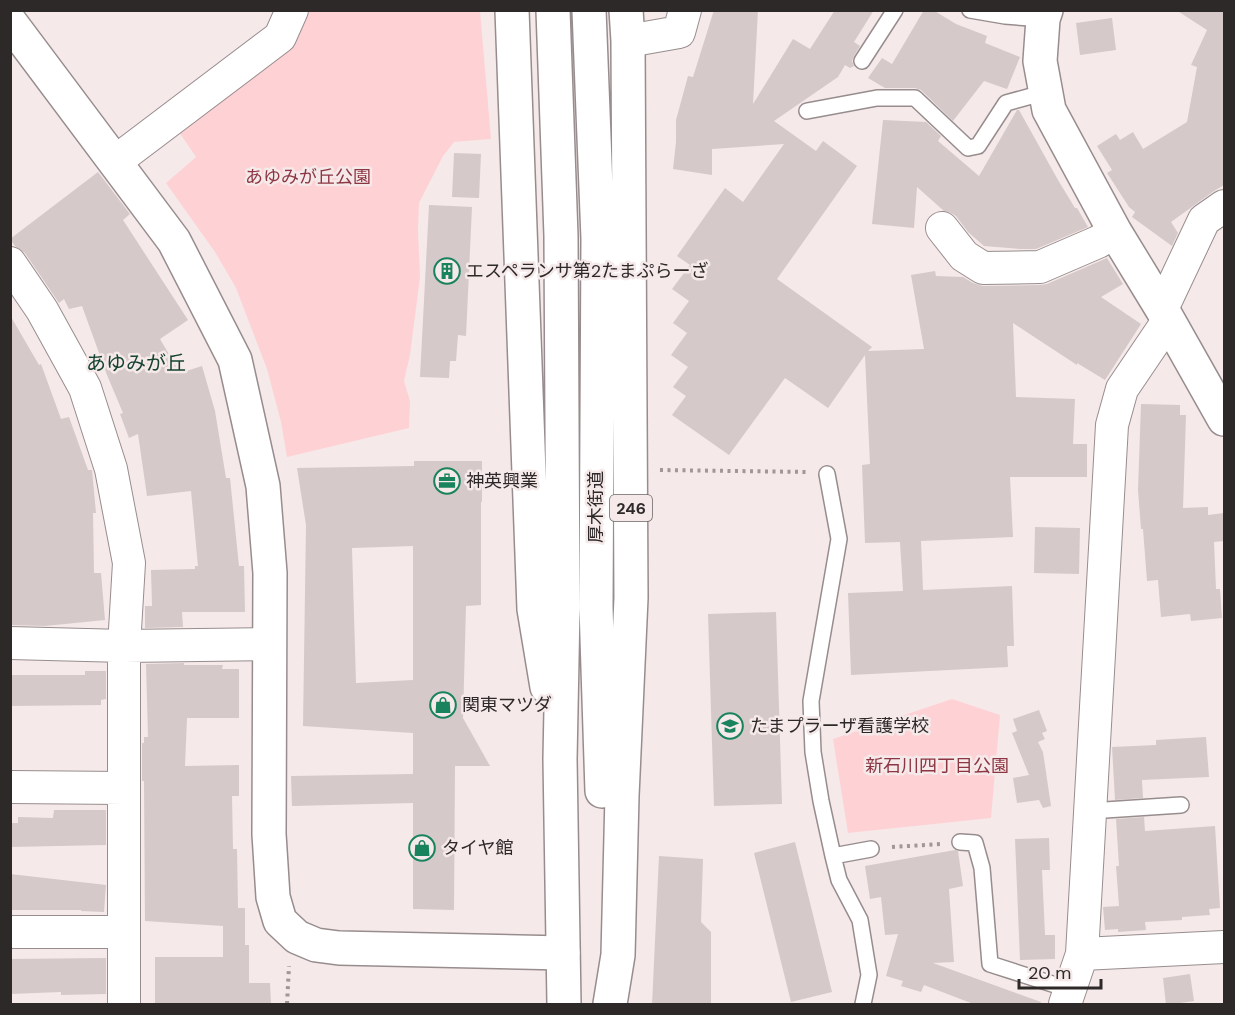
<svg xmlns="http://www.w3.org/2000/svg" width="1235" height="1015" font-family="'DM Sans','Noto Sans JP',sans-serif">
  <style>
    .park { fill: #fed2d5 }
    .building { fill: #d5c9ca; fill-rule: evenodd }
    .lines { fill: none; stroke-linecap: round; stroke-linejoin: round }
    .lane-casing { stroke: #988d8e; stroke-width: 18 }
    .street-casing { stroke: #988d8e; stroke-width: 34 }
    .secondary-casing { stroke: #988d8e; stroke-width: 36 }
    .highway-casing { stroke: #988d8e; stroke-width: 36 }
    .path { stroke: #a19797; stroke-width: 4; stroke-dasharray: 3 4.5; stroke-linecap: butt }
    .lane { stroke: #fff; stroke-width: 15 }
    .street { stroke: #fff; stroke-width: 32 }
    .secondary { stroke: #fff; stroke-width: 33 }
    .highway { stroke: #fff; stroke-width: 33 }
    .labels { text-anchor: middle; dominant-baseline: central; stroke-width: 5; stroke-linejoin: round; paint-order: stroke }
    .shield { fill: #f5e9e9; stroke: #6a6363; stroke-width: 1.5 }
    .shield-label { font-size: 16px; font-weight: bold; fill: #2e2929 }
    .park-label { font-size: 18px; fill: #8d3643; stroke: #f5e9e9 }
    .poi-label { font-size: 18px; fill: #2e2929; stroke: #f5e9e9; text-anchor: start }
    .street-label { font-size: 18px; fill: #2e2929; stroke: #f5e9e9 }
    .neighbourhood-label { font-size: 20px; fill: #154331; stroke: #f5e9e9 }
  </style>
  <rect width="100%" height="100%" fill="#f5e9e9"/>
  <path class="park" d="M310 11H480L491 139 454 142 443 156 419 203 418 231 420 277 410 355 404 381 410 401 409 428 287 457 281 422 267 369 236 288 215 252 166 183 196 157 179 132 295 44Z
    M952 699 1000 715 991 818 848 833 833 739Z"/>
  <path class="building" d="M714 10H758L753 104 793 39 810 49 835 10H874L854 42 860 46 854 56 852 61 854 66 850 68 845 65 838 77 774 121 816 151 823 141 857 166 777 279 872 347 868 351 924 349 911 275 935 271 936 276 963 277 973 283 983 286 1040 285 1047 284 1107 258 1123 284 1101 297 1141 324 1105 380 1077 363V365L1013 323 1016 397 1075 399 1073 444H1087V477H1010L1013 537 921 541 923 590 1012 586 1014 646H1007L1008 667 851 675 848 593 903 591 900 542 865 543 862 465 870 464 865 355 828 408 785 378 729 455 672 415 686 396 673 387 688 367 671 355 687 333 673 323 689 301 672 289 690 265 677 256 725 188 743 202 784 144 712 149V175L673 169 676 142V120L688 76 693 77Z
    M924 10H933L956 24 987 36 985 43 1020 57 1007 89 984 81 953 121 921 90 915 88H885L868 78 882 58 892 64Z
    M1176 10H1224V185L1214 191 1171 222 1178 233 1172 246 1132 217 1135 212 1129 207 1107 173 1112 170 1097 146 1116 134 1120 140 1133 132 1143 149 1187 122 1197 67 1191 65 1207 30Z
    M1112 18 1116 50 1080 55 1076 23Z
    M1017 110H1019L1058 180 1075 208H1077L1088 227 1036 249H1020L984 246 968 232 956 216 949 212 944 211 917 187 914 228 872 224 883 120 926 122 941 136 938 141 979 176Z
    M454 153 481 154 479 198 452 197Z
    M98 172 130 214 123 220 188 320 160 339 180 373 202 366 215 411 226 478H230L239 566H244L245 612H182L183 627 145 628V606H152L151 570 195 569V566H198L191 491 147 496 138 434 129 438 120 414 123 413 107 375 82 306 69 309 64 299 59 303 25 253 15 246 10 239Z
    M429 205 472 207 466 336 458 335 456 361H450L449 378 420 377Z
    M10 315 39 365 41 364 61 419 69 417 88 470H92L96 513H93L94 573H101L105 620 45 626 10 625Z
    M1141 404 1180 405V415H1186L1183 508 1208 507V515L1224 513V541L1214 542 1216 589H1220L1222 618 1191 621 1190 614 1161 617 1158 580 1147 581 1143 529H1141L1138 490Z
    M414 461H482V502H481V605L466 606 463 718 490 766H455L454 910 413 909V803L292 806 291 776 413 774V733L303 726 306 525 297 468 414 466ZM413 546V680L356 683 352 548Z
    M1035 527 1080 528 1079 574 1034 573Z
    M776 612 782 804 714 806 708 614Z
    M184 663V665H223L222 669H239V718H187L185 766 239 765V796H232L233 849H237L238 908H245V945H249V983H270L271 1005H155V957H223V926L145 921 144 781H142V743H144V737H148L146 664Z
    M85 671H106V699L101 700V705L10 706V675H85Z
    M1039 710 1047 731 1042 733 1045 739 1038 742 1043 752 1051 806 1043 808 1039 800 1017 803 1013 778 1029 775 1012 733 1017 731 1013 719Z
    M1206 737 1209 777 1142 780 1143 798 1115 800 1112 747 1156 745V740Z
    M54 810H106V845L10 847V823H18V817L53 818Z
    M1144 817 1145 831 1215 826 1220 908 1209 909 1210 915 1182 917V920L1145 922 1146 930 1118 932V929L1105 930 1103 907 1119 906 1116 866H1119L1116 819Z
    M1049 838 1050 870H1042L1045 935H1055V959L1020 960 1015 839Z
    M795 842 832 992 791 1002 754 853Z
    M955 850 958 851 963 886 949 889 954 962 933 963 1041 1002 1040 1005H976L924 985 921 992 901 986 903 981 886 976 898 934 885 935 881 897 870 899 865 866Z
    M659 856 703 859 701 922 711 932V1005H652Z
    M10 874 106 885 104 912 81 911V910H10Z
    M106 958V994L61 995V992L10 994V959Z
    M1190 974 1194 1001 1166 1005 1163 978Z"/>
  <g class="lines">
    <g class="lane-casing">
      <path id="lane" d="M970 10 1005 16 1043 19
        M862 61 895 10
        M807 111 877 98H915L968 148 978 146 1006 103 1046 92
        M827 474 839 539 811 701 813 752 821 801 833 856
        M1090 811 1181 805
        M960 842 975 843 982 868 990 964 1071 990
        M863 1004 869 975 860 920 839 880 833 856 871 849"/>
    </g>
    <g class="street-casing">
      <path id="street" d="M628 41 679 32 685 10
        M116 161 280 37 292 10
        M942 228 964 256 983 268 1040 267 1098 242 1115 232
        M10 263 42 310 85 388 111 469 129 563 124 646V1004
        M1162 309 1204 220 1224 206
        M10 643 124 646 269 644
        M10 787 123 788
        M10 932H123
        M1082 954 1224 947
        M1065 1004 1082 954 1112 425 1122 389 1168 321"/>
    </g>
    <g class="secondary-casing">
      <path id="secondary" d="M1046 10 1043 19 1040 61 1049 110 1115 232 1162 309 1224 419
        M10 22 174 241 235 360 263 486 270 573 269 834 273 897 280 921 297 937 316 945 339 948 563 953"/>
    </g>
    <g class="highway-casing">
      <path id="highway" d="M512 10 534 609 547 687
        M553 10 561 236 563 609 560 759 564 1004
        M589 10 598 239 596 607 602 791
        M610 1004 618 955 622 796 631 598 628 41 626 10"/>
    </g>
    <path class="path" d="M660 470 808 472
      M892 847 941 844
      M287 1004 289 966"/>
    <use href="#lane" class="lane"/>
    <use href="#street" class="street"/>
    <use href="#secondary" class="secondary"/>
    <use href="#highway" class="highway"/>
  </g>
  <defs>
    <g id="building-ring" transform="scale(1.35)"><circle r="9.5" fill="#f5e9e9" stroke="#19835e" stroke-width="1.5"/><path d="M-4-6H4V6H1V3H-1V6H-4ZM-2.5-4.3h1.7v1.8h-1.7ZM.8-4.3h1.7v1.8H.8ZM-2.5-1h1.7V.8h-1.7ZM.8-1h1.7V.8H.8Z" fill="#19835e"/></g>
    <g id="office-ring" transform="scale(1.35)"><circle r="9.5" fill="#f5e9e9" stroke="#19835e" stroke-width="1.5"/><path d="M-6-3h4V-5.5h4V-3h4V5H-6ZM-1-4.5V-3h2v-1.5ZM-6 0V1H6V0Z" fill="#19835e"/></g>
    <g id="shop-ring" transform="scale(1.35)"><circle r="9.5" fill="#f5e9e9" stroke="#19835e" stroke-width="1.5"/><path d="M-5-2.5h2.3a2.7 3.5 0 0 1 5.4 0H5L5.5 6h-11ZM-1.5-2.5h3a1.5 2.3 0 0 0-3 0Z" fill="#19835e"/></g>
    <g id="university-ring" transform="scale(1.35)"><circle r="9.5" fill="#f5e9e9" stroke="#19835e" stroke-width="1.5"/><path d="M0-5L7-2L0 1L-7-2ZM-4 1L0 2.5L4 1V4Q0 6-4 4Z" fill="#19835e"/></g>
  </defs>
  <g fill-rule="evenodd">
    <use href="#building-ring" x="447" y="271"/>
    <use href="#office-ring" x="447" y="481"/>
    <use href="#shop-ring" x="443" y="705"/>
    <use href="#university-ring" x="730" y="726"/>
    <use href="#shop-ring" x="422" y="848"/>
  </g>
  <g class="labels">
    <rect class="shield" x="610" y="495" width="42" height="26" rx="4.5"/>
    <g class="shield-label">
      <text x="631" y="508">246</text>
    </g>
    <g class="park-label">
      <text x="308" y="177">あゆみが丘公園</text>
      <text x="937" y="766">新石川四丁目公園</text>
    </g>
    <g class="poi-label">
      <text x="466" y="271">エスペランサ第2たまぷらーざ</text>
      <text x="466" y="481">神英興業</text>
      <text x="462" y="705">関東マツダ</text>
      <text x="750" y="726">たまプラーザ看護学校</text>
      <text x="442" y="848">タイヤ館</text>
    </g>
    <g class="street-label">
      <text transform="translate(596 507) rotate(-90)">厚木街道</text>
    </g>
    <g class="neighbourhood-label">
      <text x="136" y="363">あゆみが丘</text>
    </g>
  </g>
  <rect width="1235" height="1015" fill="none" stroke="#2e2929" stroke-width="24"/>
  <path d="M1019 979v9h82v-9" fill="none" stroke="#2e2929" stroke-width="3"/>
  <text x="1028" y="979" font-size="18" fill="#2e2929" stroke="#f5e9e9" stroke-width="4.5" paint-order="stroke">20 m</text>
</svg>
